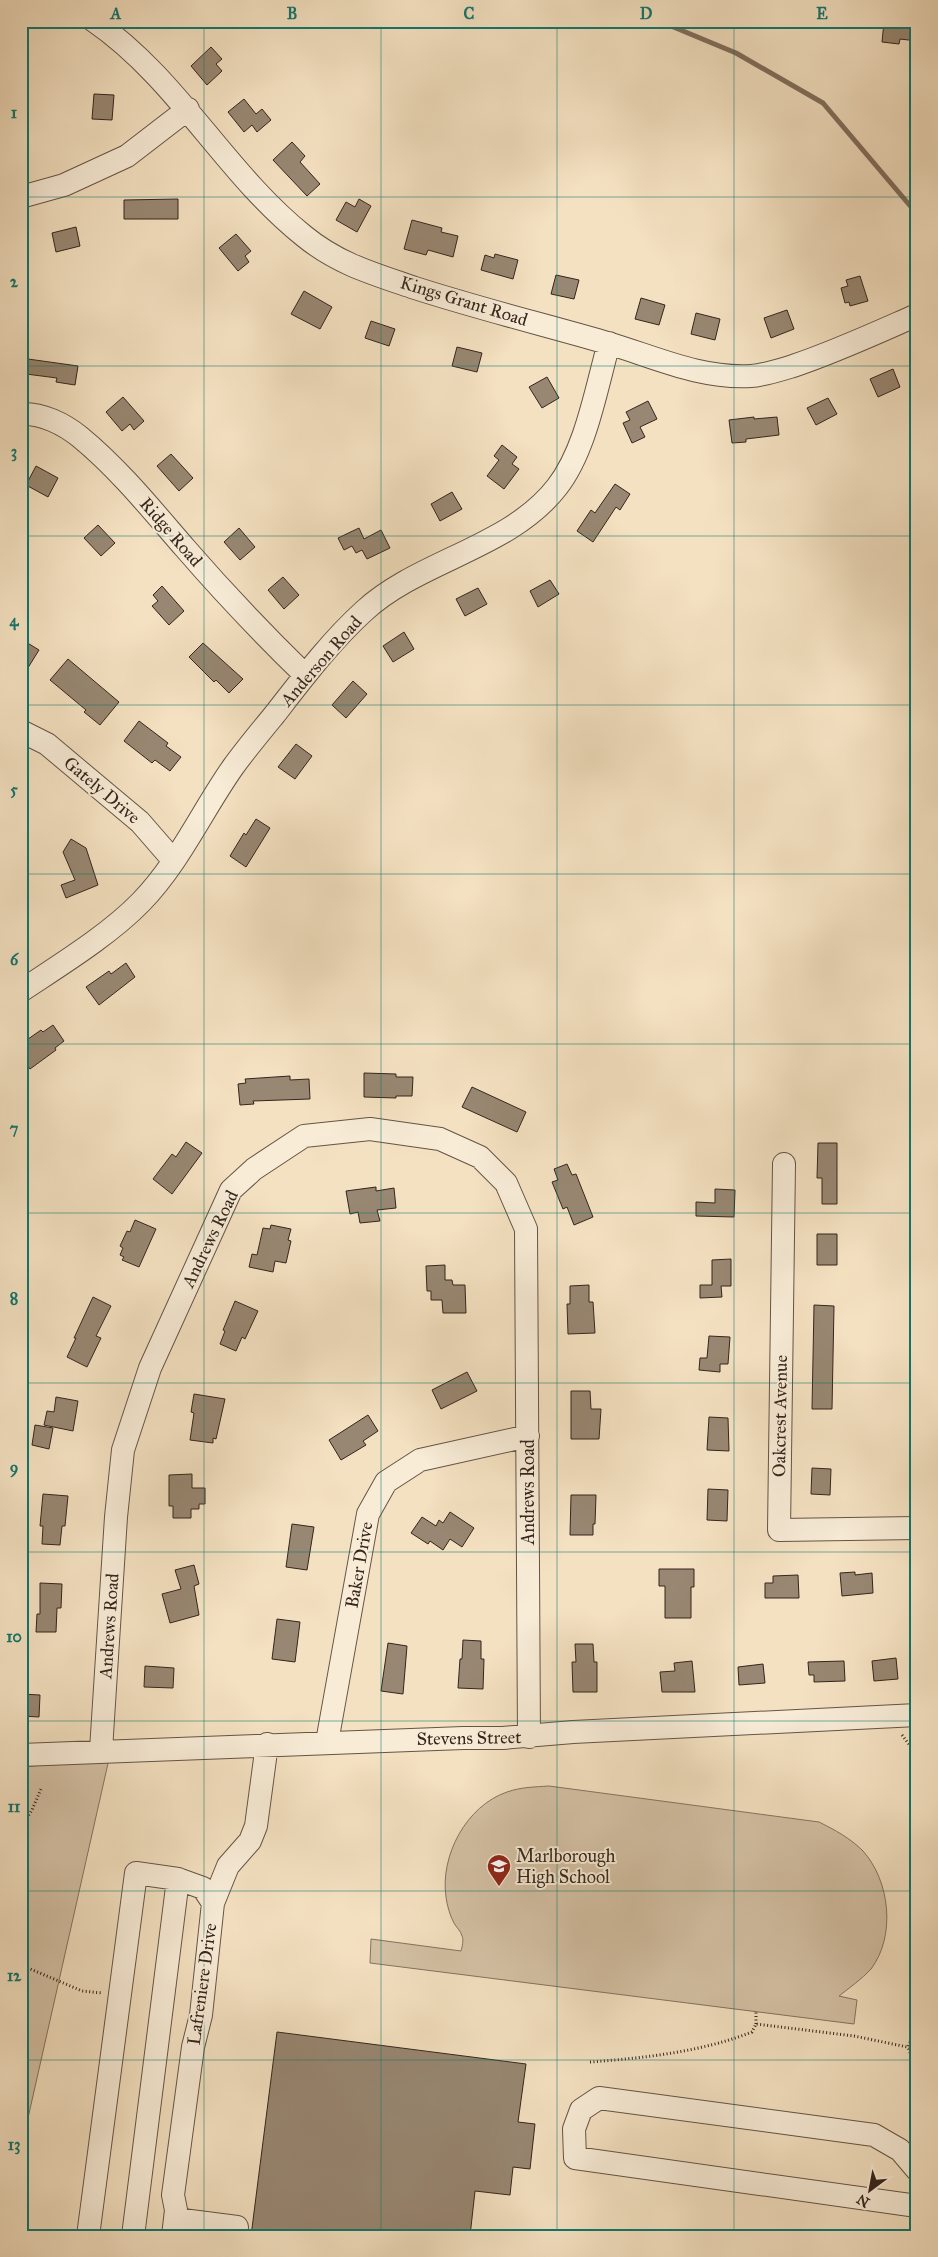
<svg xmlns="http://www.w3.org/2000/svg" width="938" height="2257" font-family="'IM FELL Great Primer',serif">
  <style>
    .green { fill: #d4c1a5; stroke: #847361 }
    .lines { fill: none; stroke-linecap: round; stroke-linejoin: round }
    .stream { stroke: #816f5e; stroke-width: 5 }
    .building { fill: #988772; stroke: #35251d }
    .minor-casing { stroke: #655446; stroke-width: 24 }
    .path { stroke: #35251d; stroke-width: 3; stroke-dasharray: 1 2.5; stroke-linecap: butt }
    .minor { stroke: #f8ecd7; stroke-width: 22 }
    .grid { fill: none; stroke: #0f766e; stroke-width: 1; stroke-opacity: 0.55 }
    .labels { text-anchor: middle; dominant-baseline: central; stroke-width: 4; stroke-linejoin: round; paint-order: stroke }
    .street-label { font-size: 18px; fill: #35251d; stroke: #f8ecd7 }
    .poi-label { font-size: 18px; fill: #35251d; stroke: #f8ecd7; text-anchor: start }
    .neatline { fill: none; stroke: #0f766e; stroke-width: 2 }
    .grid-label { font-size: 16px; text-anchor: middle; font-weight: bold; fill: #0f766e }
  </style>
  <rect width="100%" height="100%" fill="#f4e1c1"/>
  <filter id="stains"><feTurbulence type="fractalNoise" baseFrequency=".004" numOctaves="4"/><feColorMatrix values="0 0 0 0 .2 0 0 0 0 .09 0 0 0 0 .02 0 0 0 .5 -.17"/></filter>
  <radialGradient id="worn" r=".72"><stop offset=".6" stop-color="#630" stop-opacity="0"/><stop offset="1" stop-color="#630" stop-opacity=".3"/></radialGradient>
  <path class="green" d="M109 1759 21 2149V1767Z
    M549 1786 819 1822C835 1830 850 1838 863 1851 890 1881 896 1936 871 1969 862 1979 849 1988 839 1996L857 2000 854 2024 370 1963 371 1939 461 1951C462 1947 464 1940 462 1936 461 1931 456 1927 454 1923 450 1916 447 1905 446 1897 440 1856 466 1806 507 1792 521 1787 535 1787 549 1786Z"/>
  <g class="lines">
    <path class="stream" d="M659 21 736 53 823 103 912 208 917 221"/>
  </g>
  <path class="building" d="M884 22 917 26V41L900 39 899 44 882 42Z
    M211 47 222 59 216 64 222 71 207 85 191 66Z
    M94 94 114 95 112 120 92 119Z
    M244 99 256 114 262 109 271 120 257 132 252 125 244 132 228 112Z
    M292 142 305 156 300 162 320 184 307 196 273 160Z
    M178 199V219H124V200Z
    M359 199 371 206 357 232 336 220 346 202 355 207Z
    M412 220 442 228 441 232 458 236 453 257 428 250 426 255 404 249Z
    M76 227 80 246 56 252 52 233Z
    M236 234 251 251 245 256 249 262 238 271 219 248Z
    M495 254 518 260 513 279 481 270 485 255 494 258Z
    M556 275 579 280 574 299 551 294Z
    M860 276 868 301 850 306 849 302 845 303 841 288 848 286 846 280Z
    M304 291 332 307 320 329 291 314Z
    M641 298 665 305 659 325 635 319Z
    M787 310 794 329 771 338 764 318Z
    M696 313 720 319 715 340 691 334Z
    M371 321 395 329 389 346 365 338Z
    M457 347 482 353 477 372 452 366Z
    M28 359 78 366 75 385 56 382 57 378 26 374Z
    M893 369 900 387 878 397 870 379Z
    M547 377 559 398 542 408 529 387Z
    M123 397 144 421 134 430 130 424 122 431 106 412Z
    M828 398 837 414 816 425 807 408Z
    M648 401 657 419 640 427 645 437 632 443 623 423 630 420 626 412Z
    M754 417V419L777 417 779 435 746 439V442L732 443 729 420Z
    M502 445 517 457 512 464 519 469 504 489 487 476 499 460 494 456Z
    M171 454 193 478 179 491 157 466Z
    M36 466 58 478 48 497 26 485Z
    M615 484 630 494 620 510 616 507 593 542 577 531 591 510 595 513Z
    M452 492 462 509 440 521 431 504Z
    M98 525 115 543 101 556 84 538Z
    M239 528 255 547 240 560 224 542Z
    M359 528 364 539 381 530 390 548 367 559 362 550 356 553 352 546 344 550 338 538Z
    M283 577 299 595 284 609 268 590Z
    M550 580 559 594 538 607 530 591Z
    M162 586 184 611 169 625 152 606 158 601 153 595Z
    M478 588 487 604 465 616 456 599Z
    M404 632 414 649 393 662 383 646Z
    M21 639 39 650 21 679Z
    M203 643 243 679 229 693 216 680 214 682 189 657Z
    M68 659 119 702 100 725 84 712 86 710 50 680Z
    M353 681 367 694 346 718 332 705Z
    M139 721 168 743 166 746 181 757 170 771 155 760 152 763 124 741Z
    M296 744 312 756 295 779 278 767Z
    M256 819 270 828 246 867 230 856 244 833 246 835Z
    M71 839 86 848 98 885 66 898 61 885 75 880 63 852Z
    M126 963 135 977 99 1005 86 987 109 971 111 974Z
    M53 1025 64 1041 55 1048 56 1050 30 1069 21 1057V1044L41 1030 43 1032Z
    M364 1073 396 1074V1077H413L412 1096H396V1098L364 1097Z
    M290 1076V1080L309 1079 310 1099 253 1101 254 1104 240 1105 238 1084 246 1083 245 1079Z
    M472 1087 526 1112 517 1132 462 1107Z
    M186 1142 202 1153 172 1194 153 1179 172 1154 176 1157Z
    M818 1143H837V1204H822V1178H817Z
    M567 1164 572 1175 576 1174 593 1217 574 1225 567 1207 563 1209 552 1182 558 1180 554 1169Z
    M376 1187V1191L394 1188 396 1208 377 1210 380 1221 360 1223 358 1212 350 1214 346 1191Z
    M715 1189 735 1190 734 1217 696 1216V1202L715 1203Z
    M135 1220 156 1229 139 1267 122 1260 124 1257 120 1255 123 1248 120 1246 127 1231 130 1232Z
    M271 1225 291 1229 288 1240 291 1241 286 1263 275 1261 273 1272 249 1267 252 1254 257 1255 263 1228 270 1229Z
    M817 1234H837V1265H817Z
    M731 1259V1286H721L722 1297 700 1298V1285H712V1260Z
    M445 1265V1280H452L453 1285H465L466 1313H443L442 1300H431V1291H427L426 1266Z
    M589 1285V1302H593L595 1333 568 1334 567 1304H570V1286Z
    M93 1297 111 1306 96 1336 101 1338 87 1367 67 1357 76 1338H74Z
    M235 1301 258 1311 245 1339 242 1337 236 1351 220 1344 225 1331 223 1330Z
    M814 1305 834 1306 832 1409H812Z
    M709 1336 730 1337 728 1364H720V1372L699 1370 700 1358H707Z
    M467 1372 477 1391 441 1409 432 1390Z
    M571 1391H590L591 1409H601L599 1439H571Z
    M194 1394 225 1399 216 1439 213 1438V1443L190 1440 194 1413 191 1412Z
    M56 1397 78 1401 73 1431 44 1425 47 1411 54 1412Z
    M368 1415 378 1431 363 1441 366 1445 341 1460 329 1440Z
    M709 1417 728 1418 729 1451 707 1450Z
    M35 1425 53 1428 49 1449 32 1445Z
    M812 1468 831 1469 830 1495 811 1494Z
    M192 1474V1488H205V1504H199V1509H191V1518H173V1506H169V1475Z
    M708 1489 728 1490 727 1521 707 1520Z
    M43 1494 68 1496 65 1526H62L60 1545 42 1544 43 1526H40Z
    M571 1495H596L595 1524H593V1535H570Z
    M450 1512 474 1528 462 1547 450 1539 443 1550 430 1541 428 1544 411 1533 422 1517 436 1526 439 1520 443 1523Z
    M292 1524 314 1527 307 1570 286 1567Z
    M194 1565 199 1584 194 1586 199 1615 170 1623 162 1594 181 1589 175 1570Z
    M659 1569H694V1587H691V1618H665V1586H659Z
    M855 1572V1575L872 1573 873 1593 842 1596 840 1573Z
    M798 1575 799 1598H765V1583H773V1576Z
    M40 1583 62 1584 61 1608H57L56 1632H36L37 1614H40Z
    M277 1619 300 1622 295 1662 272 1659Z
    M463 1640 481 1641V1659H484L483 1689 458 1688 460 1659H462Z
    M388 1643 407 1646 403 1694 381 1691Z
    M575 1644H593L594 1662H597V1692H573L572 1662H576Z
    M896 1658 898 1679 874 1681 872 1661Z
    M692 1661 695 1692H662L660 1672 675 1671 674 1663Z
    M844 1661 845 1681 814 1682V1675H809L808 1662Z
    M763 1664 765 1683 739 1685 738 1667Z
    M145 1666 174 1668 173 1688 144 1687Z
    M21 1694 40 1695 39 1717 21 1716Z
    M277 2032 526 2064 518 2122 535 2124 530 2169 513 2167 510 2195 475 2191 470 2236H251Z"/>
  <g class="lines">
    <g class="minor-casing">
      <path id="minor" d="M94 21C178 79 225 173 304 236 338 264 374 274 415 288 477 308 541 324 604 342 653 356 699 379 751 376 765 375 780 370 793 366 835 352 876 333 917 315
        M21 197 64 185 127 156 188 109
        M21 414C42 413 64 424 80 437 119 469 152 510 185 548 223 592 263 634 305 675
        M21 731 47 744 140 822 173 860
        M21 991C60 965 109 935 141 902 179 863 202 811 233 767 246 749 261 731 275 714 303 678 330 642 364 611 419 560 510 548 557 487 586 450 596 389 609 343
        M784 1164 779 1530 917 1528
        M327 1742 368 1514 386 1482 420 1460 528 1436
        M101 1750 116 1517 123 1450 150 1368 231 1190 254 1169 304 1136 370 1129 440 1139 480 1157 506 1183 526 1229 529 1737
        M21 1755 463 1738H503L573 1732 917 1715
        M917 2170 900 2150 874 2135 599 2098 581 2110 574 2129 575 2158 917 2206
        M175 2219 237 2227
        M88 2236 136 1873 178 1879 203 1888 213 1903
        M133 2236 178 1879
        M173 2236 176 2210 173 2195 193 2047 201 2015 213 1903 228 1866 250 1841 256 1826 267 1744"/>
    </g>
    <path class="path" d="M902 1735 917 1755
      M21 1827 32 1810 41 1789
      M21 1965 82 1991 102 1993
      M756 2024V2012
      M917 2026 908 2047 914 2063 917 2088
      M590 2062C644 2058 701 2052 752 2032L756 2024 854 2036 917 2049"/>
    <use href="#minor" class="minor"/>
  </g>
  <path class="grid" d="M204 21V2236M381 21V2236M557 21V2236M734 21V2236M21 197H917M21 366H917M21 536H917M21 705H917M21 874H917M21 1044H917M21 1213H917M21 1383H917M21 1552H917M21 1721H917M21 1891H917M21 2060H917"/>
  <defs>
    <g id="school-pin" transform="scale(1.25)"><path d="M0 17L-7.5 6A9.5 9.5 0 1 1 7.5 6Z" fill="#8f2418" stroke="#f8ecd7"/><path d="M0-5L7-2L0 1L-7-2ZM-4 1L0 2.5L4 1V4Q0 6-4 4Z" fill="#fff"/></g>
  </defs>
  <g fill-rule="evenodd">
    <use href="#school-pin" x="499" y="1866"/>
  </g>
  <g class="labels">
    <g class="street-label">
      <text transform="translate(464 301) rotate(17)">Kings Grant Road</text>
      <text transform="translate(171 532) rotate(49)">Ridge Road</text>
      <text transform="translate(321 661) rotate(-49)">Anderson Road</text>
      <text transform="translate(102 790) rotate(40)">Gately Drive</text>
      <text transform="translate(210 1239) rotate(-64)">Andrews Road</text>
      <text transform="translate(780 1416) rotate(-89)">Oakcrest Avenue</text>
      <text transform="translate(528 1492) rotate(-90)">Andrews Road</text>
      <text transform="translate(359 1565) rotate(-80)">Baker Drive</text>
      <text transform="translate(109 1626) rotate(-86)">Andrews Road</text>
      <text transform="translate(469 1738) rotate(-1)">Stevens Street</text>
      <text transform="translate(202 1984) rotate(-82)">Lafreniere Drive</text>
    </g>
    <g class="poi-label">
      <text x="516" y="1856">Marlborough<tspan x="516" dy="21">High School</tspan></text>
    </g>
  </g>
  <rect width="938" height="2257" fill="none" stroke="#f4e1c1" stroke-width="55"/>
  <g transform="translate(870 2190) rotate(212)" stroke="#f8ecd7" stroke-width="4" paint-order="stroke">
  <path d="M0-4L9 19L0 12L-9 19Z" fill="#35251d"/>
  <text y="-8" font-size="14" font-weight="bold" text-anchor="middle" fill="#35251d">N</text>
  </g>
  <rect x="28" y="28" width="882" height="2202" class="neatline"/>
  <g class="grid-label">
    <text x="116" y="19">A</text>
    <text x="292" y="19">B</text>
    <text x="469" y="19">C</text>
    <text x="646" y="19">D</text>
    <text x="822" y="19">E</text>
    <text x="14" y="118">1</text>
    <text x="14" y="287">2</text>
    <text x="14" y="457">3</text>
    <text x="14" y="626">4</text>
    <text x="14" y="795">5</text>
    <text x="14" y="965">6</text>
    <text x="14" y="1134">7</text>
    <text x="14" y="1304">8</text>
    <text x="14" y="1473">9</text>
    <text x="14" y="1642">10</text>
    <text x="14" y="1812">11</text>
    <text x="14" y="1981">12</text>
    <text x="14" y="2150">13</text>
  </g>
  <rect width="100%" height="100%" filter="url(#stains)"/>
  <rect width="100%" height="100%" fill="url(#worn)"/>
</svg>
